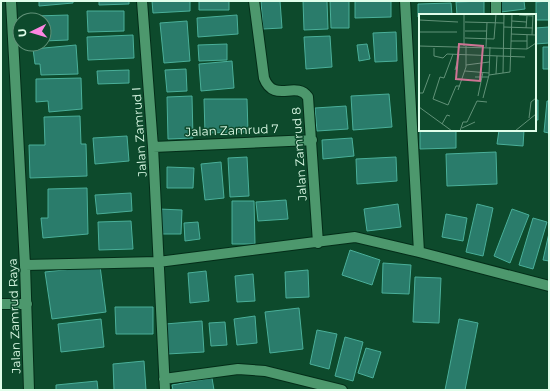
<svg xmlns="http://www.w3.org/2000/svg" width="550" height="391" font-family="Montserrat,sans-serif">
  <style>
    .building { fill: #2a7c6b; stroke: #4aaf99 }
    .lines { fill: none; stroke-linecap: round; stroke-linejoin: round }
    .minor-casing { stroke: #032d18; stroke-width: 12 }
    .minor { stroke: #4d986d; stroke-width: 10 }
    .labels { text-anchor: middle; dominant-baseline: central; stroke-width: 3; stroke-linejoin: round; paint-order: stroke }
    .street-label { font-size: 12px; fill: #e0feea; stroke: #0d4a2c }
    .inset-road { fill: none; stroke: #619278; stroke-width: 1 }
    .view { fill: #ce7494; fill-opacity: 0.15; stroke: #ce7494; stroke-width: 2 }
    .inset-edge { fill: none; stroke: #e0feea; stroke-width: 2 }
  </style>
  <rect width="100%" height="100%" fill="#0d4a2c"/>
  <path class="building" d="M39 1H73V3L39 6Z
    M99 1H129V4L99 5Z
    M152 1H190V11L153 13Z
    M199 1H229V10H199Z
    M261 1H280L282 28 263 29Z
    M303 1H327L328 29 304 30Z
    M330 1H349V28H331Z
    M355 1H391V17L355 18Z
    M484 1V15H457L456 2Z
    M499 1H524L525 9 501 12Z
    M549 1V20H536V2Z
    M451 3 452 15H420V17H418V4Z
    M87 11H124V31L88 32Z
    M68 15V40L44 41V20H35V16Z
    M237 15 238 34 198 37 197 18Z
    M187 21 190 61 164 63 160 23Z
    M549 27V43L535 44V28Z
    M396 32 397 61 375 62 373 33Z
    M133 35 134 58 88 60 87 37Z
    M330 36 332 67 306 69 304 37Z
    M227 44V60L199 61 198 45Z
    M367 44 370 59 359 61 357 45Z
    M76 45 78 74 41 75 40 64H35L33 49Z
    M543 47H549V69H543Z
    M232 61 234 88 201 91 199 64Z
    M186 69 187 91 167 92 165 70Z
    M129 70V83L98 84 97 71Z
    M81 78 82 109 49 112 48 101 36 102V79Z
    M389 94 392 127 353 130 351 96Z
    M192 96 193 138 168 139 167 97Z
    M204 99H247L248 132 205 133Z
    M535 100H538V120H535Z
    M547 101H549V133L544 132Z
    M346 106 348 129 317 131 315 108Z
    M80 116 81 144H86L87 176 30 178 29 145H45L44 117Z
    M420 130H456V148L420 149Z
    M499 130H524L523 146 497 144Z
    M127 136 129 161 95 164 93 138Z
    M352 138 354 156 323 159 322 140Z
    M496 152 497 184 447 186 446 154Z
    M247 157 249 196 230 197 228 158Z
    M396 157 397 181 357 184 356 159Z
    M221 162 224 198 205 200 201 164Z
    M167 167 194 168 193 188H167Z
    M87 188 88 234 43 238 41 218H48V189Z
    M131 193 132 211 97 214 95 195Z
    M286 200 288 219 258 221 256 202Z
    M232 201H254L255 244H232Z
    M398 204 401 227 367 231 364 209Z
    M477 204 493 208 483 256 466 252Z
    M159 209 182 210 181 234H159Z
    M512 209 529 215 510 263 494 256Z
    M446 214 467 218 463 241 442 237Z
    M533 218 547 222 533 269 519 265Z
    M131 221 133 249 99 250 98 222Z
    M198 222 200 239 185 241 184 223Z
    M549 233V261L543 260Z
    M350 250 380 260 372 285 342 275Z
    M383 263 411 265 409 294 382 293Z
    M100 266 106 312 52 319 45 272Z
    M308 270 309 297 286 298 285 272Z
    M206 271 209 301 190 303 188 273Z
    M253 274 255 301 237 302 235 276Z
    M415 277 441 278 439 323 413 322Z
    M115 307H153V334H116Z
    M299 308 303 349 270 353 265 312Z
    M255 316 257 343 237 345 234 319Z
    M101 319 104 347 61 352 58 324Z
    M459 319 478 323 465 390H445Z
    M202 321 204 352 167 354 165 324Z
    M225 322 227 345 211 346 209 323Z
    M317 330 337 334 329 369 310 364Z
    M345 337 363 342 353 381 335 376Z
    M366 348 381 352 373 378 358 373Z
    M144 361 146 390H114L113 364Z
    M212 378 214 390H173L172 385Z
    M97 381 98 390H56V385Z"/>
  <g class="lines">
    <g class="minor-casing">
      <path id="minor" d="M11 1 25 265 29 390
        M142 1 153 147 165 390
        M254 1 264 78C274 104 296 80 308 97L318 243
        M405 1 419 252
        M496 1V15
        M153 147 312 140
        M25 265 158 262 355 237 419 252 549 286
        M1 304H27
        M164 379 238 369 265 371 342 390"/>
    </g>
    <use href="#minor" class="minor"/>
  </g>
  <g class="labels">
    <g class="street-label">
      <text transform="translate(232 130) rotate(-2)">Jalan Zamrud 7</text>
      <text transform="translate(139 132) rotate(-94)">Jalan Zamrud I</text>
      <text transform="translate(299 154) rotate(-94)">Jalan Zamrud 8</text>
      <text transform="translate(14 316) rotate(-92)">Jalan Zamrud Raya</text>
    </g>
  </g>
  <g transform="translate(419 14)">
    <rect width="117" height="117" fill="#0d4a2c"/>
    <path class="inset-road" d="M45 0V32M100 1 114 2M0 6 39 8M93 7 107 8M46 8 85 9M85 13 114 14M107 14 108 2M46 17H68M0 18H38M92 20 117 21M113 21 114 0M46 24 75 25 77 0M92 27H108M0 32 108 35 117 29M67 33 68 8M15 34V42L24 44 28 40 106 43M108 35V21M34 40 25 64 21 63 14 85 29 91 37 72H41M47 51 70 48M36 56 40 41M46 57 70 59M84 59 85 0M77 60 78 42M70 61 91 58 93 0M56 63H69M39 76 47 53V32M0 79H4L11 60M59 82 64 58M64 84 70 61 71 33M0 93 33 117M110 104 112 88 117 84M23 110 28 101 31 102M43 114 56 108M41 117 44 108H48L58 87 68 88M96 117 117 100"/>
    <path class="view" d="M40 30 64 32 61 67 37 65Z"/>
    <rect width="117" height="117" class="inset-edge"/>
  </g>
  <rect width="550" height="391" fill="none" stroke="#e0feea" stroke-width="4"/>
  <g transform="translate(32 32) rotate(265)"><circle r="19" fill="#0d4a2c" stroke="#619278"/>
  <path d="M0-3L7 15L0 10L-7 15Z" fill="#fd86e1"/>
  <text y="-6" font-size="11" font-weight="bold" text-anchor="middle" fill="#e0feea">U</text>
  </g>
</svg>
